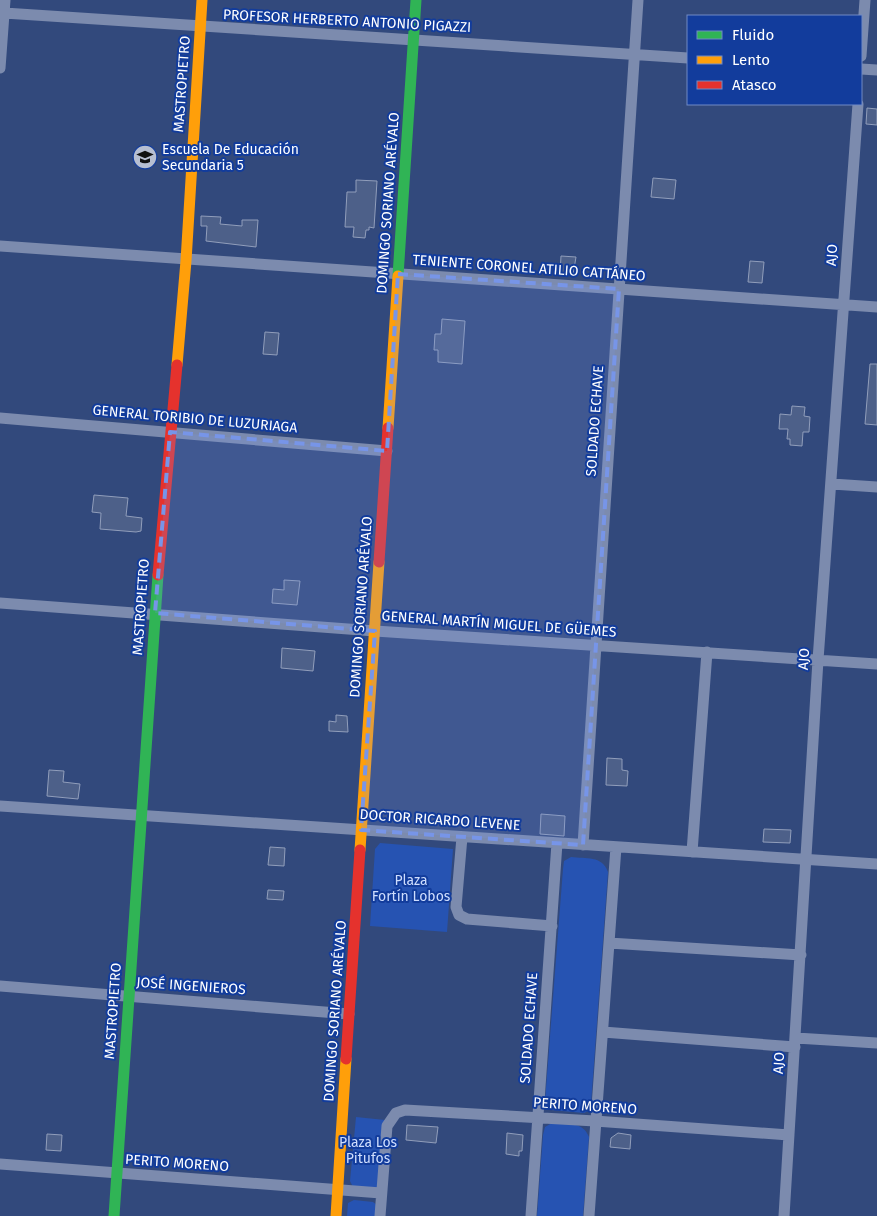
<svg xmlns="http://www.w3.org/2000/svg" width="877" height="1216" font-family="'Fira Sans',sans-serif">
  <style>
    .green { fill: #2653b2 }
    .building { fill: #4d6089; stroke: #919ebb }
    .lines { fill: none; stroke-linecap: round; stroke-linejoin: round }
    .street { stroke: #7c8bae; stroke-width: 11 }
    .fast { stroke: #30b455; stroke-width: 11 }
    .slow { stroke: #ff9f0a; stroke-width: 11 }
    .jam { stroke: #e5322d; stroke-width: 11 }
    .marked { fill: #7795e8; fill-opacity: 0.2; stroke: #7795e8; stroke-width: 4; stroke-dasharray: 10 6; stroke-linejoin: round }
    .labels { text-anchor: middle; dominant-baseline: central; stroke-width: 4; stroke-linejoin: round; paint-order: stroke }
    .street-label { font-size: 14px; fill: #fff; stroke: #123c9c }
    .poi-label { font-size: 14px; fill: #fff; stroke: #123c9c; text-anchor: start }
    .park-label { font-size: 14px; fill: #cfdefe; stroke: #123c9c }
  </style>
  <rect width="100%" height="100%" fill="#32497c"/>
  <path class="green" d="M380 843 453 849 447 932 370 926 375 849Z
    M571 857C586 859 602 855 608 872L591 1104 588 1111 584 1113 551 1110 546 1107 545 1101 563 869 564 861Z
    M356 1117 385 1120 380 1184 375 1189 353 1187 350 1181Z
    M552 1123C566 1124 583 1121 589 1137L583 1216H537L543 1135 545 1127Z
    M354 1200 373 1202 377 1205 376 1216H347L348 1203Z"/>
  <path class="building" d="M867 108 877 109V125L866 124Z
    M653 178 676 180 674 199 651 197Z
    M356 180 377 181 374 228 369 227V230H366L365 238 353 237 354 227H345L347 192H356Z
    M201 216 221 217 220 224 242 226V220H258L256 247 206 241 207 226H201Z
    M561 256 576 257 573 275 560 274Z
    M750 261 764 262 762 283 748 282Z
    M442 319 465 321 462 364 438 362V350H434L435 334H441Z
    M265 332 279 333 277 355 263 354Z
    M870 364H877V425L865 424Z
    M792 406 805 407 804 416 810 417 809 432H803L802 446 790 445V439H787L788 429H779L780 414 791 415Z
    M94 495 128 498 126 516 142 518 141 531 136 532 100 529 101 513 92 512Z
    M284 580 300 581 297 605 272 603 273 589 284 590Z
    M282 648 315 651 313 671 281 668Z
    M336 715 347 716 348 732 329 731V721L336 722Z
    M607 758 622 759V770L628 771 627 786 606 785Z
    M49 770 64 771 63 782 80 784 78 799 47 796Z
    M541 814 565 816 564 836 540 834Z
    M764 829 791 830 790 843 763 842Z
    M270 847 285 848 284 866 268 865Z
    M268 890 284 891 283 900 267 899Z
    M407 1125 438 1127 436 1143 406 1140Z
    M507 1133 523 1135 522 1151H519V1156L506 1154Z
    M618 1133 631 1135 630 1149 610 1147 611 1138Z
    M47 1134 62 1135 61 1151 46 1150Z"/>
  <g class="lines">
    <path class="street" d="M4 13 688 58
      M861 56 865 0
      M0 68 5 0
      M861 69 877 70
      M0 246 877 307
      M0 418 387 451
      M832 484 877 487
      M0 603 375 631 877 664
      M0 806 877 864
      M462 837 456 907 459 915 467 919 552 926
      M583 845 638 0
      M692 852 707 652
      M609 943 801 955
      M0 986 349 1014
      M603 1032 795 1047
      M796 1038 877 1043
      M0 1164 381 1193
      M380 1216 387 1126 396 1113 405 1110 595 1121 789 1135
      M531 1216 557 843
      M589 1216 616 847
      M784 1216 818 660 858 104"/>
    <path class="fast" d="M398 276 416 0
      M114 1216 158 575"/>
    <path class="slow" d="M177 365 186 261 202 0
      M388 428 398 276
      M360 850 379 562
      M336 1216 346 1059"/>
    <path class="jam" d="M379 562 388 428
      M158 575 177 365
      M346 1059 360 850"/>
  </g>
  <path class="marked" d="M398 274 619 289 583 845 361 830 375 631 155 613 170 432 387 451Z"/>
  <defs>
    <g id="school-disc" transform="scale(1.25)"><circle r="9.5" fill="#b7bfd1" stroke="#123c9c"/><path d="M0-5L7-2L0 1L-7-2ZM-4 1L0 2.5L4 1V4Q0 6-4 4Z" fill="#111"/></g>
  </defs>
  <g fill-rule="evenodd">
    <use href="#school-disc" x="145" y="157"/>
  </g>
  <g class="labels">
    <g class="street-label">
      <text transform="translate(347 21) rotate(3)">PROFESOR HERBERTO ANTONIO PIGAZZI</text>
      <text transform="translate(182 84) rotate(-86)">MASTROPIETRO</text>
      <text transform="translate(388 203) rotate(-86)">DOMINGO SORIANO ARÉVALO</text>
      <text transform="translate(832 255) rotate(-86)">AJO</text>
      <text transform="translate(529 268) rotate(4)">TENIENTE CORONEL ATILIO CATTÁNEO</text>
      <text transform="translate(195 419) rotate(5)">GENERAL TORIBIO DE LUZURIAGA</text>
      <text transform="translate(595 421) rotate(-86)">SOLDADO ECHAVE</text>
      <text transform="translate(141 607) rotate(-86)">MASTROPIETRO</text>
      <text transform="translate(361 607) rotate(-86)">DOMINGO SORIANO ARÉVALO</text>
      <text transform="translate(499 624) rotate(4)">GENERAL MARTÍN MIGUEL DE GÜEMES</text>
      <text transform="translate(804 659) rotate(-86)">AJO</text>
      <text transform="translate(440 820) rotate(4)">DOCTOR RICARDO LEVENE</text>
      <text transform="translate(191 986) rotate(4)">JOSÉ INGENIEROS</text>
      <text transform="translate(113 1011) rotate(-86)">MASTROPIETRO</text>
      <text transform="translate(335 1011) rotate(-86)">DOMINGO SORIANO ARÉVALO</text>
      <text transform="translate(529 1028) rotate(-86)">SOLDADO ECHAVE</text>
      <text transform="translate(779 1063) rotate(-86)">AJO</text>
      <text transform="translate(585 1106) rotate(4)">PERITO MORENO</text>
      <text transform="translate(177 1163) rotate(4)">PERITO MORENO</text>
    </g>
    <g class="poi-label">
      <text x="162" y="149">Escuela De Educación<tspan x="162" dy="16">Secundaria 5</tspan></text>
    </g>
    <g class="park-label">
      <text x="411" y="880">Plaza<tspan x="411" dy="16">Fortín Lobos</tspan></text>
      <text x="368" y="1142">Plaza Los<tspan x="368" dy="16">Pitufos</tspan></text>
    </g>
  </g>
  <rect x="687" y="15" width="175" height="90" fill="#123c9c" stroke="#718ac4"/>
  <rect x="697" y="31" width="25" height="8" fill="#30b455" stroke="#718ac4"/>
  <text x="732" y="40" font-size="15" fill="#ffffff">Fluido</text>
  <rect x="697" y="56" width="25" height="8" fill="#ff9f0a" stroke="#718ac4"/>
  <text x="732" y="65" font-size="15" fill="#ffffff">Lento</text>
  <rect x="697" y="81" width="25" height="8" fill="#e5322d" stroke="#718ac4"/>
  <text x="732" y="90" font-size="15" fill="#ffffff">Atasco</text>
</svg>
